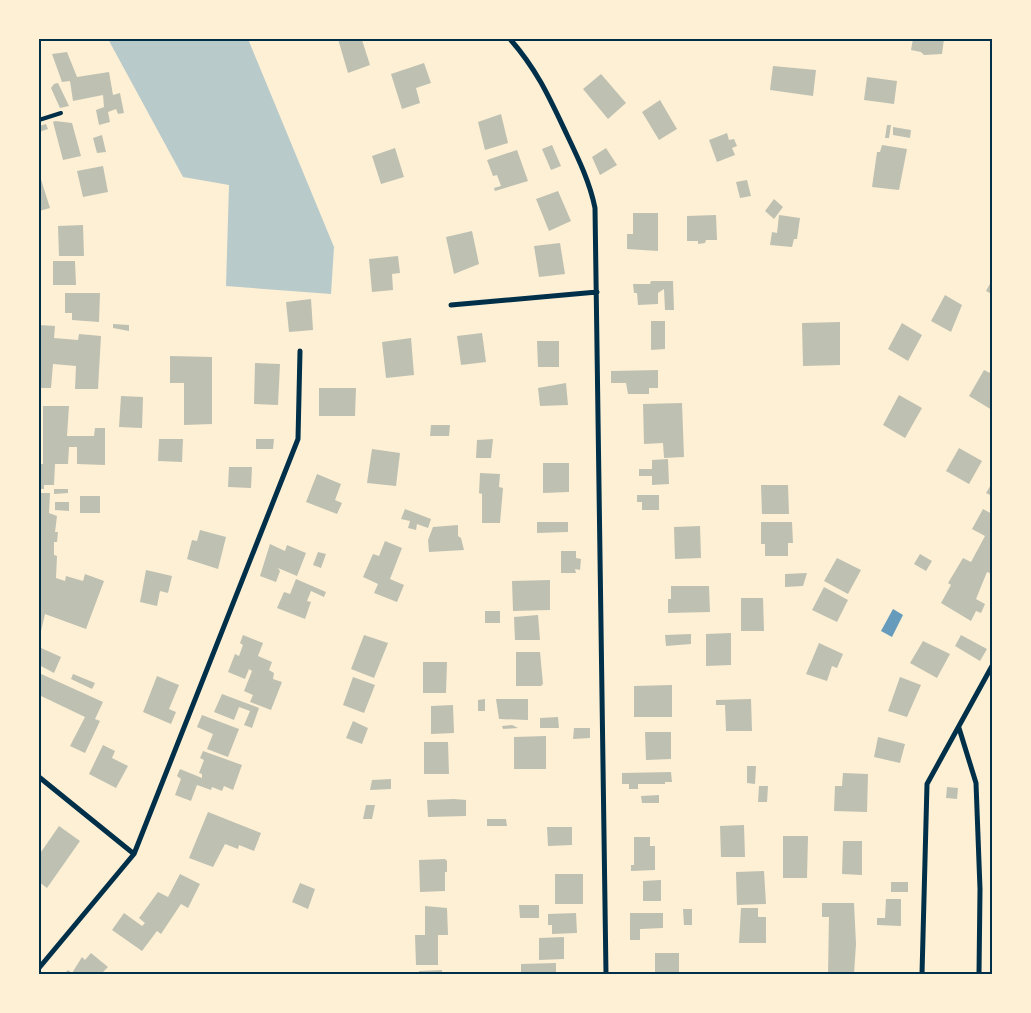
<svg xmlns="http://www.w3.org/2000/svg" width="1031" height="1013" font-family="Ubuntu,sans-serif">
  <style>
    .green { fill: #b9caca }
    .water { fill: #669bbc }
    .building { fill: #bec0b2 }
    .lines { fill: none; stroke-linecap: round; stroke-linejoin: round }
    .service { stroke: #003049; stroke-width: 4 }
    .minor { stroke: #003049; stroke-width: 5 }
    .neatline { fill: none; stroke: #003049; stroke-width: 2 }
  </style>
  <rect width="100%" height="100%" fill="#fdf0d5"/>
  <path class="green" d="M108 39H248L334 247 331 294 226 286 229 185 183 177Z"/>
  <path class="water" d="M893 609 903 615 892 637 881 631Z"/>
  <path class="building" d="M338 39 362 40 370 65 348 73Z
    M913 39H944L942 54 924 55 921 52 911 50Z
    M67 52 77 77 109 72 113 95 120 93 124 113 118 114 116 109 108 112 110 122 99 125 96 110 104 107 103 95 73 101 70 81 62 82 52 54Z
    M424 63 431 83 416 88 420 103 402 109 391 74Z
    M773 66 816 70 813 96 770 90Z
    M601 74 626 103 608 119 583 89Z
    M867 77 897 81 894 104 864 100Z
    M58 83 69 106 60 108 51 88 54 84Z
    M660 100 677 129 659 140 642 112Z
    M501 114 508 143 485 150 478 122Z
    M55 121 72 123 81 156 63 160 53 122Z
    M46 124 48 129 39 132V126Z
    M887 125H891L889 138H885Z
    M893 127 911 130 910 138 893 135Z
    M727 133 729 140 734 139 737 146 732 148 735 155 717 162 709 140Z
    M102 135 106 152 97 153 93 138Z
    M552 145 561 166 551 170 542 149Z
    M882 145 907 149 899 190 872 187 877 152H880Z
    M395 148 404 177 381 184 372 156Z
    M606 148 617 165 600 175 592 157Z
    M517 150 528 181 495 191 494 188 501 186 497 175 493 176 487 160Z
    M103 166 108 192 83 197 77 171Z
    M39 173 50 208 39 211Z
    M747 180 751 196 740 198 736 182Z
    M558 191 571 221 549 231 536 199Z
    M774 199 783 207 774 219 765 211Z
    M633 213H658V251L627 249V234H633Z
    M716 215 717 240H706L705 243 698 244V241H687V216Z
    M779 215 800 218 797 239H794L792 247 770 245 772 232 777 233Z
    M83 225 84 256H59L58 226Z
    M472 231 479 264 454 274 446 237Z
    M560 243 565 274 539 277 534 246Z
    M398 256 400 273 392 274 393 290 372 292 369 259Z
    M53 261H75L76 285H53Z
    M992 280V294L986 291Z
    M651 281H673L674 310H665L664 289 658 293V304L638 305 637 293H634L633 284H650Z
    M65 293H100L99 322 72 320V313H65Z
    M945 295 962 305 951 332 931 321Z
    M311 299 313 330 289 332 286 302Z
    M651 321H665V349L651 350Z
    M840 322V365L803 366 802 323Z
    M902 323 922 335 908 361 888 349Z
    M113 324 129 325V331L113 328Z
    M39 325 55 326 54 338 78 340 79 334 101 336 98 389H75L76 366 53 364 51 388H39Z
    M482 333 486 362 461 365 457 336Z
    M411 338 414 375 386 378 382 342Z
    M537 341H559V367H538Z
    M170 356 212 357V424L184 425V383H170Z
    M255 363 280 364 278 405 254 404Z
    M658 370V388H649V394H628L626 383H611V371Z
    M984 370 992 374V410L969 396Z
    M566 383 568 405 540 406 538 388Z
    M319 388H356L355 416H319Z
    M899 395 922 408 905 438 883 425Z
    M121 396 143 397 142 428 119 427Z
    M682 403 684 457 664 458 663 443 644 444 643 404Z
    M43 406H69L67 436H94L95 428H105V465L77 464V447H69L68 464H55L54 485H44V489H39V464H43Z
    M431 425H450L449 436H430Z
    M159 439H183L182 462 158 461Z
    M256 439H274L273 449H256Z
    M493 439 491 458H476L477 440Z
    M959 448 982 461 969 484 946 471Z
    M372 449 400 453 396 486 367 483Z
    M668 459 669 484 652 485V476H639V469H652V460Z
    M543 463H569V492L543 493Z
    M229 467H252L251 488 228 487Z
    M480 473 500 474 499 487 503 488 500 523H482V494L479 493Z
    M317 474 341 484 335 500 342 503 337 514 306 502Z
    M992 483V496L986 493Z
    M761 485H788L789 514H762Z
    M54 489H68V493L54 494Z
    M39 493H50L49 513 57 516 55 532H58L57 542H54V555L57 556 56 578 65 581 66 576 83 581 85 574 104 581 86 629 45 614 41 631 39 629Z
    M637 495H659V510H642V502H637Z
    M80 496H100V513H80Z
    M55 502H69V511L55 510Z
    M405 509 431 519 428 528 417 524 416 530 408 528 410 521 401 519Z
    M983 509 992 514V574L987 572 976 599 985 604 981 613 976 611 971 621 941 603 951 585 948 583 963 558 971 562 985 536 972 529Z
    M537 522H568V532L537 533Z
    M761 522H792L793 543H788V556H765V544H761Z
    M458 525V536L461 538 464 550 429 552 428 540 433 527Z
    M700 526 701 558 675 559 674 527Z
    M200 530 226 537 218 569 187 559 192 540 197 541Z
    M385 541 402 548 390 579 404 585 397 602 374 593 378 584 363 577 373 554 379 556Z
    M270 544 285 551 287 545 306 553 297 576 278 568 280 571 276 582 260 576Z
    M561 551H576V558L581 559 580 570 575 569 576 573H561Z
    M318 552 326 554 321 568 313 565Z
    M920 554 932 561 926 571 914 564Z
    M837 558 861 570 848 594 824 581Z
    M146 570 172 576 168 593 160 591 157 606 140 602Z
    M807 573 803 586 785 587V574Z
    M296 579 326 592 324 597 311 591 307 601 311 602 305 619 277 608 284 592 290 594Z
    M550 580V610L513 611 512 581Z
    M671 586H709L710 612 668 613V599H671Z
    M824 587 848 600 837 622 812 610Z
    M741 598H763L764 631H741Z
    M485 611H500V623H485Z
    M538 615 540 640H515L514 617Z
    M731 633V665L706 666V634Z
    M691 634V644L666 646 665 635Z
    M243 635 263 643 258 656 272 662 269 670 274 673 273 679 282 682 271 710 250 702 253 695 244 691 252 671 249 669 245 679 228 672 235 654 239 656 243 645 240 643Z
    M364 635 388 643 374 678 351 669Z
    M961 635 987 649 980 661 955 646Z
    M923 641 950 654 937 678 910 663Z
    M819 643 843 654 837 668 832 666 827 681 806 674Z
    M39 647 61 657 54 673 39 665Z
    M516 652H540L543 684 541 686H516Z
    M423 662H447L446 693H423Z
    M39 673 103 702 95 719 100 721 85 753 70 746 85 717 39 695Z
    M73 674 95 683 92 689 71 679Z
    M157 676 179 685 169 709 176 712 171 724 143 712Z
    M353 677 375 685 364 713 343 705Z
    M900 677 921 685 907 717 888 711Z
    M672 685V717H634V686Z
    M222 694 259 708 252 728 244 725 250 711 239 707 234 720 214 712Z
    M485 699V711H478V700Z
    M496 699H528V720L499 719Z
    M751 699 752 731H726L725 705H716V700Z
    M453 705 454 733 431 734V706Z
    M202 715 239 729 228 757 207 749 213 734 197 727Z
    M558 717 559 728H540V718Z
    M353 721 368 728 362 744 346 738Z
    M512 725 518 728 503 729 502 726Z
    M574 728H590V738L573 739Z
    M645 732H671V759L646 760Z
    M546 736V769H514V737Z
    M878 737 905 744 900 763 874 757Z
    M424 742H448L449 774H424Z
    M103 745 115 751 112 758 128 766 116 788 89 774Z
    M203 751 242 765 233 790 224 786 222 791 212 787 211 790 197 785 191 801 175 795 181 779 177 776 180 769 202 778V774L199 773 204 760 200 758Z
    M747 766H756L755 784 747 783Z
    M671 772 672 782H665V784H638V789H629V784H622V773Z
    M843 773 868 774 867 812 834 811 835 786H842Z
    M391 779V789L370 790 372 780Z
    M759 786H768L767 802H758Z
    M947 787 958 788 957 799 946 798Z
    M659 795V803H642L641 796Z
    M454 799 466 800V816L428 817 427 800Z
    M366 805H375L372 819H363Z
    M208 812 261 833 254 851 239 845 238 849 225 844 213 867 189 858Z
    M487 819H506L507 826H487Z
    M744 825 745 857H721L720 826Z
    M59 826 80 841 47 888 39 882V855Z
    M547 827H572V845L548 846Z
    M783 836H808L807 878H783Z
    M634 837H650V846H655V870L631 871V865H634Z
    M843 841H862V875L842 874Z
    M445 859 447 861V872H445V891L420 892 419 860Z
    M764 871 766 904 737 905 736 872Z
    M180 874 200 884 188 908 181 904 161 934 157 931 142 951 112 930 124 913 142 926 145 923 139 918 158 892 168 897Z
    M555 874H583V904H555Z
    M661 880V901H643V881Z
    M891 882H908V892H891Z
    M300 883 315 889 308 909 292 902Z
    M886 899H901V926L877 925V918H885Z
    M822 903H854L856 944 854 974H828L829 917H822Z
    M519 905H539V918H520Z
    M425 906 447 908 448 935H438V965H416L415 935H425Z
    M741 908H758V917H766V943H739Z
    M683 909H692V925H684Z
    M576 913 577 933 552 934V925H548V914Z
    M630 913H663V928L640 929V940H630Z
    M564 937V959L539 960V938Z
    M91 953 108 967 101 974H64L68 970 72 973 82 957 85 960Z
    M655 953H679V974H655Z
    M556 963V974H521V964Z
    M442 970V974H419V971Z"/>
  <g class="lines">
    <path class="service" d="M39 120 61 113"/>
    <path class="minor" d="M510 39C538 71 550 99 568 137 579 160 590 183 595 208L606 974
      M451 305 597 292
      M959 728 976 783 980 889 979 974
      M39 777 134 854
      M39 968 134 854 298 439 300 351
      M922 974 927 784 992 666"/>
  </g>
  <rect width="1031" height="1013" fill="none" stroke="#fdf0d5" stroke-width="80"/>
  <rect x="40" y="40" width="951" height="933" class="neatline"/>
</svg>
